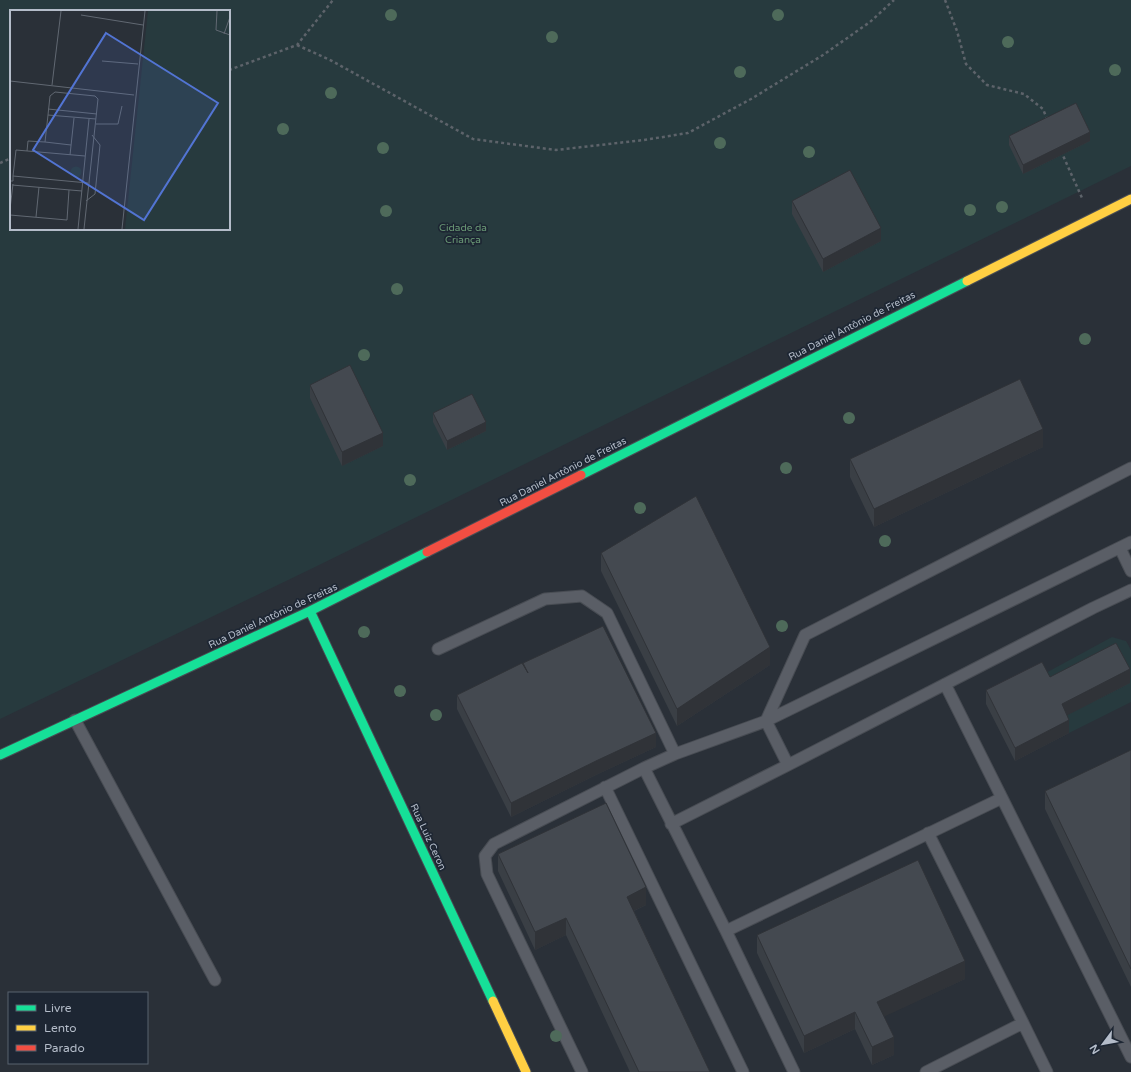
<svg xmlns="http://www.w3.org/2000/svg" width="1131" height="1072" font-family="'Varela Round',sans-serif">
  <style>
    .green { fill: #273a3e; fill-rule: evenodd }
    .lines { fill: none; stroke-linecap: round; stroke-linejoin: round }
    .lane-casing { stroke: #484c53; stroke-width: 13 }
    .fast-casing { stroke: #484c53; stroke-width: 11 }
    .slow-casing { stroke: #484c53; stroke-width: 11 }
    .jam-casing { stroke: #484c53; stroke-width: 11 }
    .path { stroke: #5d636a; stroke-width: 2.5; stroke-dasharray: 3 3; stroke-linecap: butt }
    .lane { stroke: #5a5e66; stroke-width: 11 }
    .fast { stroke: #16e098; stroke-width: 9 }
    .slow { stroke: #ffcf43; stroke-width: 9 }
    .jam { stroke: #f24e42; stroke-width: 9 }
    .tree { fill: #4e6a5a }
    .wall { fill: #3a3f45 }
    .shaded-wall { fill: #303338 }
    .building { fill: #444950; stroke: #303338 }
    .labels { text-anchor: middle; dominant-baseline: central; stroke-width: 3.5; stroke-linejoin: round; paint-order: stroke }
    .park-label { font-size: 10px; fill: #6b9a76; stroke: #1d2633 }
    .street-label { font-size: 10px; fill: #b4bcc9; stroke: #1d2633 }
    .inset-road { fill: none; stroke: #616872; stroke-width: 1 }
    .view { fill: #5274d3; fill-opacity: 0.15; stroke: #5274d3; stroke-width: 2 }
    .inset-edge { fill: none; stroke: #b4bcc9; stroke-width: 2 }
  </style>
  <rect width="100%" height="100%" fill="#2a3038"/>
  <path class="green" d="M0 0H1131V166L315 567 0 719ZM11 11H229V229H11Z
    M1112 637 1126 641 1131 650V702L1069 733 1042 675Z"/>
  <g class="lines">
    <g class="lane-casing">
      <path id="lane" d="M1120 548 1131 571
        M438 649 545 599 582 596 607 613 675 754
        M945 684 1002 798 1131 1057
        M75 720 215 980
        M788 765 766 721 805 635 1131 468
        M644 768 726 931 794 1072
        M605 787 743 1072
        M671 824 788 765 1093 608 1131 590
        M928 833 1023 1023
        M726 931 1002 798
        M582 1072 487 874 485 856 494 844 644 768 675 754 766 721 1131 542
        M926 1072 1023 1023 1047 1072"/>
    </g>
    <g class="fast-casing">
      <path id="fast" d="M581 475 967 281
        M310 611 493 1001
        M0 755 310 611 427 552"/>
    </g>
    <g class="slow-casing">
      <path id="slow" d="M967 281 1131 199
        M493 1001 526 1072"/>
    </g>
    <g class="jam-casing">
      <path id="jam" d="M427 552 581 475"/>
    </g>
    <path class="path" d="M945 0 957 31 966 64 987 85 1024 94 1043 109 1047 119
      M297 45 332 61 473 139 556 150 644 140 688 133 751 99 823 55 870 22 894 0
      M229 70 297 45 333 0
      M1061 151 1082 198
      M0 163 11 158"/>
    <use href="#lane" class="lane"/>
    <use href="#fast" class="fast"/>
    <use href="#slow" class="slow"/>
    <use href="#jam" class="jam"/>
  </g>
  <g class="tree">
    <circle cx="391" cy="15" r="6"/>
    <circle cx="778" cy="15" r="6"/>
    <circle cx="552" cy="37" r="6"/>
    <circle cx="1008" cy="42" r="6"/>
    <circle cx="1115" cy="70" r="6"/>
    <circle cx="740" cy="72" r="6"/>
    <circle cx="331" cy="93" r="6"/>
    <circle cx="283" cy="129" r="6"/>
    <circle cx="720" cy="143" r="6"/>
    <circle cx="383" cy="148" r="6"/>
    <circle cx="809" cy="152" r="6"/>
    <circle cx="1002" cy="207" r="6"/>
    <circle cx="970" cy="210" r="6"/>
    <circle cx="386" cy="211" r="6"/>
    <circle cx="397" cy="289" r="6"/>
    <circle cx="1085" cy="339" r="6"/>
    <circle cx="364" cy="355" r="6"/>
    <circle cx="849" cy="418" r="6"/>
    <circle cx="786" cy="468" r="6"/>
    <circle cx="410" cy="480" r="6"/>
    <circle cx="640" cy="508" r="6"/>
    <circle cx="885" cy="541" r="6"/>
    <circle cx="782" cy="626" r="6"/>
    <circle cx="364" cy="632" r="6"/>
    <circle cx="400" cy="691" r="6"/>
    <circle cx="436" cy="715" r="6"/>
    <circle cx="556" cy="1036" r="6"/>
  </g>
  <path class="wall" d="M1009 136 1090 141 1023 174 1009 145Z
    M792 201 881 241 823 272 792 214Z
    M310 385 383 446 342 466 310 398Z
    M433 413 486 431 447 450 433 422Z
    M1043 447 874 527 850 477V459Z
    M601 553 770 665 677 726 601 571Z
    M523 663 656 747 598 774 511 817 457 709V695L523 665Z
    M1050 677 1130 683 1067 715 1069 733 1015 761 986 704V690Z
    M1131 750V987L1045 809V791Z
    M498 854 646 905 634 911 710 1072H630L566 935 535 950 498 871Z
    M757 935 965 979 884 1016 894 1055 872 1065 855 1029 804 1053 757 953Z"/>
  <path class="shaded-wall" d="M1090 132V141L1023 174V165Z
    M881 228V241L823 272V259Z
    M486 422V431L447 450V441Z
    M1043 429V447L874 527V509Z
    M383 433V446L342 466V452Z
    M770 647V665L677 726V709Z
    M1130 669V683L1062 718V704Z
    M1069 720V733L1015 761V748Z
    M656 733V747L598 774 511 817V803L598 760Z
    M646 887V905L627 914V897Z
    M566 918V935L535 950V932Z
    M965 961V979L877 1020V1002Z
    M855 1012V1029L804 1053V1036Z
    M894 1037V1055L872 1065V1047Z"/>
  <path class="building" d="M1076 103 1090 132 1023 165 1009 136Z
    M850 170 881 228 823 259 792 201Z
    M350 365 383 433 342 452 310 385Z
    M1020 379 1043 429 874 509 850 459Z
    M472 394 486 422 447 441 433 413Z
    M696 496 770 647 677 709 601 553Z
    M603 626 656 733 598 760 511 803 457 695 522 663 528 673 523 663Z
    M1116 643 1130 669 1062 704 1069 720 1015 748 986 690 1042 662 1050 677Z
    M1131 750V969L1045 791Z
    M606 803 646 887 627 897 710 1072H639L566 918 535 932 498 854Z
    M918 860 965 961 877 1002 894 1037 872 1047 855 1012 804 1036 757 935Z"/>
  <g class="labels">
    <g class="park-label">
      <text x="463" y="228">Cidade da<tspan x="463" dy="12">Criança</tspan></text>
    </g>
    <g class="street-label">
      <text transform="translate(852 326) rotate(-27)">Rua Daniel Antônio de Freitas</text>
      <text transform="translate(563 472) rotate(-27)">Rua Daniel Antônio de Freitas</text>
      <text transform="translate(273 616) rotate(-25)">Rua Daniel Antônio de Freitas</text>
      <text transform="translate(428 837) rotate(65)">Rua Luiz Ceron</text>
    </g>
  </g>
  <g transform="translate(10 10)">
    <rect width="220" height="220" fill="#2a3038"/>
    <path d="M138 1H220V219H115ZM60.5 162a5.5 5.5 0 1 1 11 0a5.5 5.5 0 1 1-11 0Z" fill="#273a3e"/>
    <path class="inset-road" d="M207 1 206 20 220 25M71 5 133 15M214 24 220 7M92 51 128 54M0 71 124 85M42 75 51 1M38 99 87 104M38 105 40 86 45 82 85 86 88 89 74 219M86 114H108L112 96M35 132 61 135M17 141 18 131 35 132 38 105 86 109M60 145 64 108M3 166 6 140 75 146M0 171H3V166L78 173M2 175 72 181M76 191 85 184 90 135 82 125M0 199 3 174M0 205 57 210 59 180M26 207 29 177M68 219 79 109M112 219 135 1"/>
    <path class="view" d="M96 23 208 93 134 210 23 140Z"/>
    <rect width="220" height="220" class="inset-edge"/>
  </g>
  <rect x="8" y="992" width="140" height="72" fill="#1d2633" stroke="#59626f"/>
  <rect x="16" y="1005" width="20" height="6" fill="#16e098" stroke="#59626f"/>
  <text x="44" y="1012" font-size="12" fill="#b4bcc9">Livre</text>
  <rect x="16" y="1025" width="20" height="6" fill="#ffcf43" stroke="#59626f"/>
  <text x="44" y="1032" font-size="12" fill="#b4bcc9">Lento</text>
  <rect x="16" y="1045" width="20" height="6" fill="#f24e42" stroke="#59626f"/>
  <text x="44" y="1052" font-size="12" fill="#b4bcc9">Parado</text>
  <g transform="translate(1103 1044) rotate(238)" stroke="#1d2633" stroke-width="3" paint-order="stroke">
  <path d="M0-3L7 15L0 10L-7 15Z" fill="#b4bcc9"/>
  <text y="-6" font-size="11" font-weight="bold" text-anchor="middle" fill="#b4bcc9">N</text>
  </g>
</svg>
